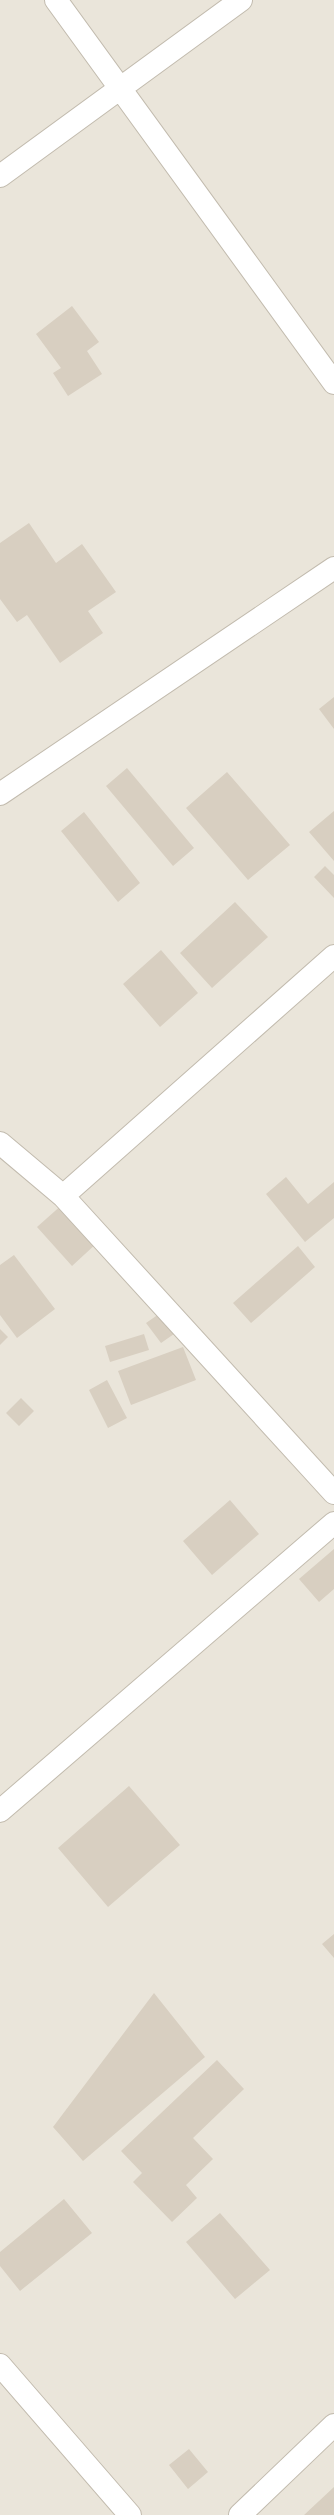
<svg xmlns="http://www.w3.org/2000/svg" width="334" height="2515" font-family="'Golos Text',sans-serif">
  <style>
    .residential { fill: #eae5da }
    .building { fill: #d8cfc1 }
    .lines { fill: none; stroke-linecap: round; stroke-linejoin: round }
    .street-casing { stroke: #c2bbae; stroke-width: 24 }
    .street { stroke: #fff; stroke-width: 22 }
  </style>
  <rect width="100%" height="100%" fill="#f6f3ec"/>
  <path class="residential" d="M0 0H334V2515H0Z"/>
  <path class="building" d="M72 306 99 342 87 351 102 374 68 396 53 373 61 368 36 334Z
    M29 523 56 563 82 544 116 592 88 611 103 633 60 663 27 615 17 622 0 599V543Z
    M334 697V729L319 709Z
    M127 768 194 848 173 866 106 786Z
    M227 772 290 845 248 880 186 808Z
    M334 811V861L309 832Z
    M84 812 140 883 118 902 61 831Z
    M325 866 334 875V898L314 877Z
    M235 902 268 937 212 988 180 953Z
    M161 950 198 993 160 1027 123 984Z
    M286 1177 308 1204 334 1182V1218L305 1242 266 1194Z
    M64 1203 98 1242 72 1266 37 1227Z
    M298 1246 315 1267 251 1323 233 1303Z
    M14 1255 55 1309 17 1338 0 1315V1265Z
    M159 1314 174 1334 161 1343 146 1323Z
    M0 1329 8 1337 0 1345Z
    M144 1334 149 1350 110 1362 105 1346Z
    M183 1347 196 1380 131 1405 118 1371Z
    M107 1380 127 1418 108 1428 89 1390Z
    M21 1398 34 1411 19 1426 6 1413Z
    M230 1500 259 1534 212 1575 183 1541Z
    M334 1549V1589L319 1602 299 1579Z
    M129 1786 180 1845 108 1907 58 1848Z
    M334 1934V1958L322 1944Z
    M154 1993 205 2057 83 2161 53 2127Z
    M217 2060 244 2089 193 2138 213 2159 186 2185 197 2198 172 2222 133 2182 142 2173 121 2151Z
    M64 2199 92 2233 20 2291 0 2266V2252Z
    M220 2213 270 2270 235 2299 186 2242Z
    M189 2449 208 2472 188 2489 169 2465Z
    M334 2487V2515H304Z"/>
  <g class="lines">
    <g class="street-casing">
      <path id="street" d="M56 0 334 383
        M0 176 241 0
        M0 794 334 568
        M0 1143 63 1196 334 956
        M63 1196 334 1493
        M0 1811 334 1523
        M0 2365 130 2515
        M240 2515 334 2425"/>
    </g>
    <use href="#street" class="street"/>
  </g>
</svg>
